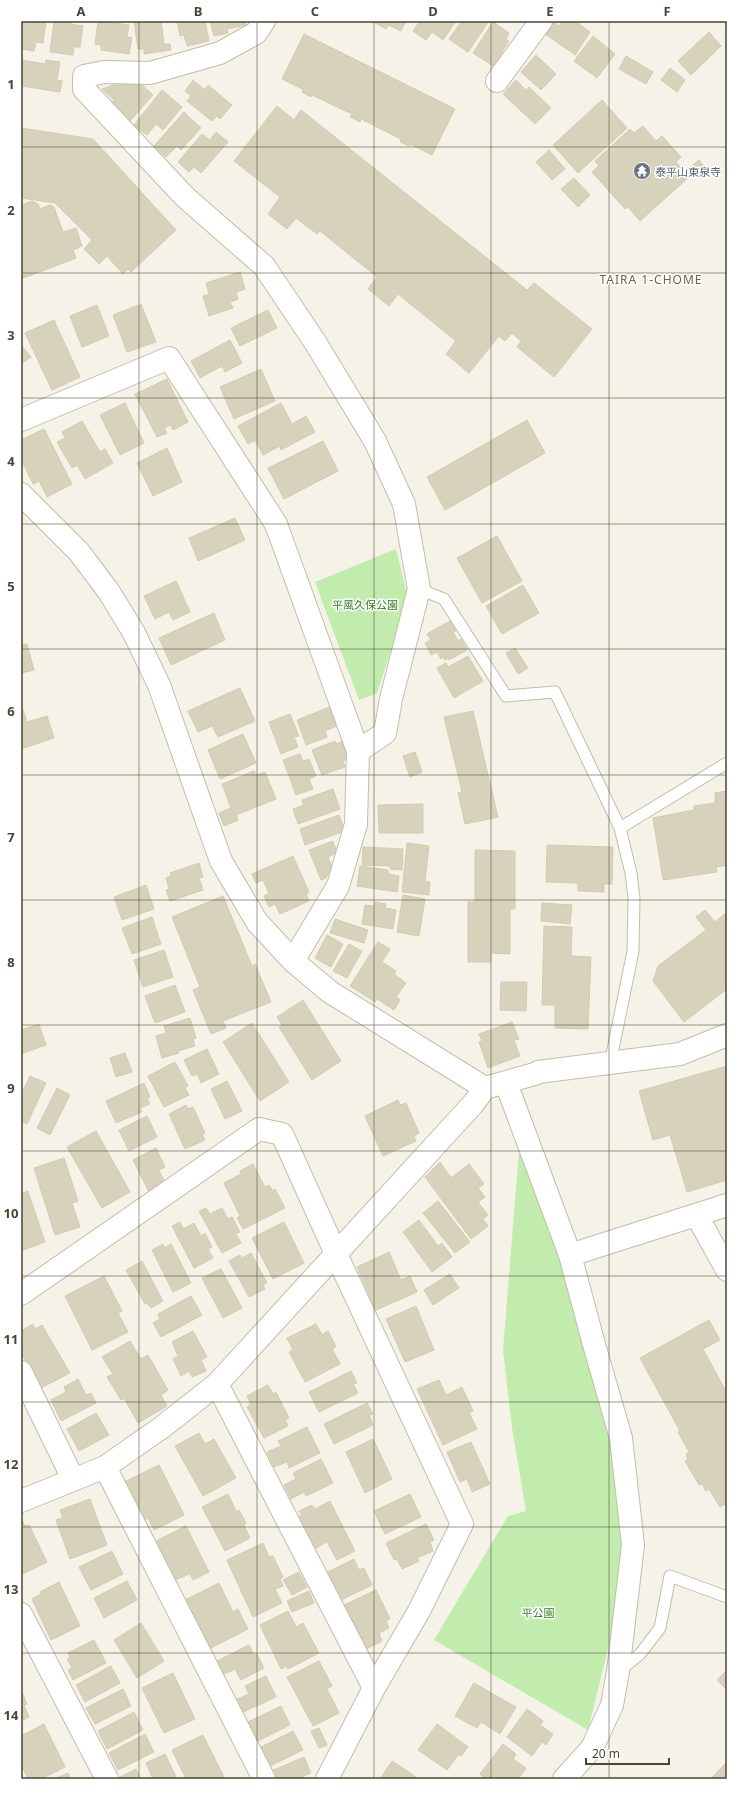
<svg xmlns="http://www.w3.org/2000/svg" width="748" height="1800" font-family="'Noto Sans','Noto Sans JP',sans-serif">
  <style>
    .green { fill: #c2ecad }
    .building { fill: #d7d2bb; stroke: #d2ccae }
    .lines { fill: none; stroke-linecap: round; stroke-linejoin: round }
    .service-casing { stroke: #c1bea9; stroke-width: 13 }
    .minor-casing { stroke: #c1bea9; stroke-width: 24 }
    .tertiary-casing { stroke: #c1bea9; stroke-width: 24 }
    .service { stroke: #fff; stroke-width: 11 }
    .minor { stroke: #fff; stroke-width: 22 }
    .tertiary { stroke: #fff; stroke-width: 22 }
    .grid { fill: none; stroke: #484535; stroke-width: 1; stroke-opacity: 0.55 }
    .labels { text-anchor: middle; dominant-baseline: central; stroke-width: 3; stroke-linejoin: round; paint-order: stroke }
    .worship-label { font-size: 11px; fill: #5b616d; stroke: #fff; text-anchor: start }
    .park-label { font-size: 11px; fill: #347f24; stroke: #fff }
    .neighbourhood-label { font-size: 12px; letter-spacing: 1px; fill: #6c654c; stroke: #fff }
    .neatline { fill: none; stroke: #484535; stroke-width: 1.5 }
    .grid-label { font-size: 13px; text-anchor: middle; font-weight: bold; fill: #484535 }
  </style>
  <rect width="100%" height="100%" fill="#f5f3e7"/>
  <path class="green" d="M396 549 408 598 377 693 359 700 315 582Z
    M521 1127 614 1440 623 1543 610 1641 588 1730 434 1640 508 1516 526 1511 512 1428 503 1350Z"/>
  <path class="building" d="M21 21H46L43 43 36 42 34 51 21 49Z
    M54 21H71V24L83 26 80 47H74L73 55 50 52Z
    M98 21 129 25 127 37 132 38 129 54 101 50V45L95 44Z
    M134 21H161L164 44H170L171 50 144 54V49H138Z
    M177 21H205L209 41 187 46 184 35 180 36Z
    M210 21H245L246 25 227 29 228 33 214 36Z
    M372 21H406L401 31 388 25 386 29Z
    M420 21H456L443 40 432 32 426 40 413 31Z
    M462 21H489L468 52 449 39Z
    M552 21 559 26 563 21H575L590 32 575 55 544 33Z
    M493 22 509 33 506 39 509 41 493 66 473 53Z
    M709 32 721 46 691 75 678 61Z
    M304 34 455 109 432 155 410 144 409 146 400 142 401 139 361 119 360 122 350 117 352 114 312 95 311 97 302 92 304 90 282 79Z
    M593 36 615 54 597 78 574 61Z
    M536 55 556 74 541 90 521 72Z
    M626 56 653 72 646 84 619 69Z
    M21 60 45 64 46 60 60 62 57 80 62 81 60 92 21 86Z
    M670 68 685 80 677 92 661 80Z
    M193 80 205 90 208 85 232 105 220 119 217 116 212 121 187 101 191 96 185 91Z
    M516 80 526 90 529 87 551 108 535 124 503 94Z
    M141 84 153 95 130 121 110 105 114 100 102 89 114 85Z
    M162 90 182 107 163 130 156 124 147 135 134 125Z
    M602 100 627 128 578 173 553 145Z
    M277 106 294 120 301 110 527 290 534 283 592 329 554 377 517 347 521 341 512 333 505 341 499 336 469 373 446 354 456 341 398 294 389 306 368 289 377 277 320 231 317 234 296 218 287 229 268 214 280 197 234 161Z
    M184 112 201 128 181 150 177 146 166 157 154 146Z
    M643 126 656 141 662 136 681 157 676 162 689 177 640 221 628 207 625 209 592 172 599 166 595 161 630 129 634 133Z
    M21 128 93 139 176 230 131 272 128 269 123 274 107 256 99 264 84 249 92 240 55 203 21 198Z
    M216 132 228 142 201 173 194 167 189 172 178 162 202 134 210 140Z
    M549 150 565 169 552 180 536 162Z
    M699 160 705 167 692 177 687 170Z
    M574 178 590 195 578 207 561 189Z
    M32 201 38 204 40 209 50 205 54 207 63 232 76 228 82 246 73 250 76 258 21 279V205Z
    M240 272 245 289 236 292 238 299 230 302 233 308 209 316 203 296 209 294 206 283Z
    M141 304 156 342 127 352 113 315Z
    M97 305 109 336 82 347 70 316Z
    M268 310 277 328 240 346 231 328Z
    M54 320 80 377 52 390 25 333Z
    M230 340 242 363 225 372 222 366 200 378 191 361Z
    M21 345 31 357 21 364Z
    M261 369 275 401 234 419 220 387Z
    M167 379 188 422 173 430 171 425 164 428 167 433 157 437 135 394Z
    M125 403 144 443 120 455 100 415Z
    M281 403 292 424 306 416 315 432 281 450 280 446 263 455 255 440 248 444 238 426Z
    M527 420 545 453 445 510 427 477Z
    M82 421 100 452 105 449 113 463 85 479 77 465 72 468 57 442 65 438 62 432Z
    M44 429 72 484 47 497 39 481 33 484 23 463 21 464V440Z
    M323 441 338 471 284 499 268 468Z
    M167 448 182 482 153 496 137 463Z
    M235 518 245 540 198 561 189 538Z
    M497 536 522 581 482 603 457 558Z
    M176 581 190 612 173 620 169 612 155 619 144 596Z
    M523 585 539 613 502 634 486 606Z
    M214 613 225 640 171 665 159 638Z
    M450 621 456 631 453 632 458 641 461 639 467 650 449 660 448 658 445 660 443 657 441 659 437 652 431 655 425 643 431 640 427 634Z
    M27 644 34 670 21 673V645Z
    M515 648 528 668 518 674 506 653Z
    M468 656 483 681 454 698 437 668 446 663 448 667Z
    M240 688 255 721 218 737 212 726 198 732 188 711Z
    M21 704 27 722 47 716 54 738 21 749Z
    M332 706 339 725 325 731 327 737 306 745 297 720Z
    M473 711 498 817 465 824 458 793 462 792 444 717Z
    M290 714 299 736 294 737 298 747 281 754 269 722Z
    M243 734 256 763 220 779 208 750Z
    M345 740 352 757 343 761 345 767 322 775 312 750 335 741 336 744Z
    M415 752 422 772 410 777 403 756Z
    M300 754 303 761 309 759 316 776 309 779 313 789 296 795 283 760Z
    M254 771 256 775 265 772 276 799 236 815 238 820 224 826 219 813 231 808 222 784Z
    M333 789 340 809 298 824 293 809 304 805 302 800Z
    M727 791V865L716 867 717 872 663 880 653 818 694 810V806L715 803V793Z
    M423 804V833H379L378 805Z
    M339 815 345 831 305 845 300 829Z
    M333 841 337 853 328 857 332 867 326 878 321 880 309 850Z
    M407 843 429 846 425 881 430 882 429 895 402 892Z
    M547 845 613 847 612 884H604V892L578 891V883L546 882Z
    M363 847 403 849 402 870 390 869V866L362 865Z
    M475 850 515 851V909H510V954L491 953V962H468V902H475Z
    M293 856 309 892 306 894 309 901 280 914 275 904 269 907 264 896 269 893 263 880 256 883 252 874Z
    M199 863 203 877 199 878 203 890 170 901 166 890 169 889 166 878 171 876 170 873Z
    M360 866 388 870V874L399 876 397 892 357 886Z
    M146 885 154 909 122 920 114 897Z
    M403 895 425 899 419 936 397 932Z
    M223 896 252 966 255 964 271 1002 223 1021 226 1028 211 1034 193 990 200 987 172 917Z
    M375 902 386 904 385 908 396 910 393 929 362 924 365 905 374 906Z
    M542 903 572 905 570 924 541 921Z
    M705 910 715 922 727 912V989L684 1022 653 981 658 966 706 930 696 917Z
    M152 917 161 944 132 954 122 928Z
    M335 919 368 930 364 943 330 933Z
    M544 926 572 927 571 956 591 957 588 1029 555 1028V1005H542Z
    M327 935 343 944 331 967 315 958Z
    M378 942 390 949 382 962 396 971 394 974 406 983 396 997 400 1000 394 1010 377 999 375 1002 350 986Z
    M349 944 362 951 347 978 333 971Z
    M164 950 173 977 143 987 134 960Z
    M501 982H527L526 1011 500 1010Z
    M175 985 185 1012 155 1023 145 996Z
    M303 1000 341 1061 312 1080 279 1027 282 1025 277 1017Z
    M190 1018 196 1038 193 1039 195 1046 178 1051 179 1053 162 1058 156 1036 166 1033 164 1026Z
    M512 1022 519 1039 514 1040 520 1056 488 1068 479 1042 482 1041 479 1034Z
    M252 1023 289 1082 260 1101 223 1042Z
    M39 1024 46 1045 21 1054V1030Z
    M207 1049 219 1074 201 1083 197 1074 192 1076 184 1060Z
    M125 1053 132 1072 116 1077 110 1058Z
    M175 1062 188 1086 185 1088 189 1095 164 1107 148 1076Z
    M727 1066V1180L687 1192 670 1135 653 1140 639 1091Z
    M30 1076 46 1083 27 1124 21 1121V1095Z
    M227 1081 242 1111 225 1119 211 1089Z
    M144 1083 150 1097 147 1098 150 1104 140 1108 142 1112 116 1123 106 1101Z
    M57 1088 70 1095 50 1135 37 1128Z
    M398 1100 400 1105 406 1103 419 1133 414 1136 416 1141 383 1156 365 1116Z
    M186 1105 188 1109 193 1107 205 1133 202 1134 205 1140 185 1149 169 1114Z
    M147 1116 157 1137 129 1151 119 1130Z
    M96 1131 130 1192 102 1208 67 1147Z
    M156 1148 165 1167 159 1170 165 1183 149 1192 133 1160Z
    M64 1158 78 1201 72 1203 80 1227 55 1235 34 1168Z
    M440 1162 451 1178 469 1164 484 1184 478 1188 485 1197 478 1202 488 1215 483 1219 488 1226 471 1239 425 1177Z
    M253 1164 265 1187 269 1185 273 1191 275 1189 285 1208 243 1229 237 1218 240 1216 224 1183 241 1174 240 1171Z
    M28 1191 45 1242 21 1251V1194Z
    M438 1201 470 1242 455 1253 423 1213Z
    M206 1208 210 1214 222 1208 228 1219 232 1217 240 1232 236 1234 241 1243 222 1253 199 1211Z
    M419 1220 438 1246 442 1243 452 1257 432 1272 403 1232Z
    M180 1222 183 1229 194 1223 201 1236 205 1233 212 1247 208 1249 213 1258 194 1268 172 1226Z
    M284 1222 304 1263 273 1279 252 1238Z
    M163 1244 164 1248 171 1244 191 1283 173 1292 152 1250Z
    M389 1252 401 1280 410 1276 417 1292 376 1310 357 1267Z
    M251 1253 267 1283 263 1285 265 1289 249 1297 229 1261 240 1255 242 1258Z
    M142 1261 163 1301 151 1308 147 1303 145 1304 126 1270Z
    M221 1269 242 1308 223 1318 202 1278Z
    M450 1274 459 1288 433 1305 424 1290Z
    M104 1276 122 1311 118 1313 128 1332 92 1350 65 1296Z
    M191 1296 202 1315 161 1337 153 1323 160 1319 158 1314Z
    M416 1306 434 1350 405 1362 386 1319Z
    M709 1320 720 1340 703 1349 727 1393V1503L720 1507 709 1489 706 1491 702 1484 699 1485 685 1461 688 1459 686 1454 689 1452 678 1432 680 1431 640 1358Z
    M33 1324 35 1329 42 1325 70 1373 41 1388 21 1353V1331Z
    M316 1324 322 1335 328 1331 336 1347 332 1348 340 1364 305 1382 289 1352 293 1350 287 1338Z
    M193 1331 207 1357 201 1360 206 1371 192 1377 189 1371 181 1376 173 1359 178 1356 172 1342Z
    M130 1341 141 1359 148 1355 168 1390 161 1395 167 1406 138 1423 124 1398 121 1400 107 1377 113 1374 102 1357Z
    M351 1371 357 1383 353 1384 358 1393 319 1412 309 1392Z
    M78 1379 86 1395 91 1393 96 1403 61 1421 51 1400 66 1392 64 1387Z
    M439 1380 446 1395 462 1387 473 1411 469 1413 477 1429 443 1445 417 1389Z
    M268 1385 273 1394 276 1392 289 1418 285 1420 288 1426 264 1438 247 1407 251 1404 247 1396Z
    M367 1403 373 1414 369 1415 373 1425 334 1444 324 1424Z
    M96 1413 109 1435 79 1451 67 1429Z
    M307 1427 320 1453 289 1468 287 1462 274 1467 267 1452 281 1446 278 1441Z
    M199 1433 205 1444 214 1439 236 1478 203 1496 175 1446Z
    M373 1439 392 1479 365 1493 346 1452Z
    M471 1442 490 1484 472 1492 467 1479 460 1482 447 1452Z
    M321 1459 333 1483 306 1496 304 1492 291 1499 284 1485 296 1479 293 1473Z
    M159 1465 184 1515 154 1530 148 1518 144 1520 124 1482Z
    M228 1494 236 1511 239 1510 246 1523 244 1525 250 1538 225 1551 202 1507Z
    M410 1494 421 1517 385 1534 374 1511Z
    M90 1499 107 1545 70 1559 56 1520 63 1518 60 1510Z
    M330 1501 355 1551 337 1560 327 1542 314 1549 298 1517 302 1515 299 1511 312 1505 315 1509Z
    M21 1518 25 1526 29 1525 47 1562 21 1575Z
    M426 1524 434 1540 430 1542 433 1551 417 1558 419 1561 402 1569 397 1559 394 1560 386 1543Z
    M186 1526 209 1572 193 1580 190 1574 175 1580 156 1541Z
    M263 1543 269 1557 273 1556 283 1577 280 1579 283 1586 275 1589 282 1603 253 1617 227 1560Z
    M112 1551 123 1574 91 1590 79 1567Z
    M354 1559 359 1570 364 1568 372 1585 339 1601 326 1573Z
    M299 1572 307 1587 292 1595 283 1580Z
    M127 1581 137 1600 104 1618 94 1598Z
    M59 1582 80 1626 51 1640 32 1599 41 1594 40 1592Z
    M219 1583 233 1612 238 1609 248 1629 207 1650 183 1601Z
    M376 1590 390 1619 386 1621 389 1628 379 1633 382 1641 366 1649 344 1605Z
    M309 1591 314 1603 292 1612 287 1601Z
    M288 1611 296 1627 303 1623 319 1653 288 1669 287 1666 281 1669 260 1625Z
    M141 1623 164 1661 137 1678 114 1640Z
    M94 1640 106 1663 73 1680 68 1670 72 1668 67 1659 70 1658 68 1653Z
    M249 1645 254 1655 257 1654 264 1668 241 1680 235 1669 220 1676 213 1663Z
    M319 1661 332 1686 327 1689 339 1713 313 1726 287 1677Z
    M111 1666 120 1683 85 1702 76 1685Z
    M727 1670V1690L717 1680Z
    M173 1673 195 1719 164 1733 142 1688Z
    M266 1676 276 1697 239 1714 233 1701 249 1694 245 1686Z
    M474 1683 516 1707 500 1734 481 1722 477 1728 455 1716Z
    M123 1689 131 1706 95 1724 86 1708Z
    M21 1690 27 1704 24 1705 29 1717 21 1721Z
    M281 1706 290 1725 258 1741 248 1722Z
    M527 1709 543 1721 540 1725 553 1734 546 1745 542 1742 532 1756 507 1737Z
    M134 1712 143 1730 107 1749 98 1731Z
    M44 1724 65 1767 41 1779H28L21 1764V1736Z
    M437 1724 468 1747 461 1756 459 1754 447 1770 418 1750Z
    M319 1728 327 1745 319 1748 311 1731Z
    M293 1731 303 1750 270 1766 261 1747Z
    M145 1734 154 1752 118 1770 109 1753Z
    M203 1735 224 1777 220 1779H186L172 1750Z
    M503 1744 516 1754 513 1759 526 1768 518 1779 513 1776 510 1779H486L480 1774Z
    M165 1754 177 1779H153L146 1763Z
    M304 1757 311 1773 301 1777 302 1779H272L269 1772Z
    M392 1761 416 1777 415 1779H380Z
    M727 1762V1779H710Z
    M136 1769 141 1779H116Z
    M68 1773 71 1779H57V1778Z"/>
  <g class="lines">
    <g class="service-casing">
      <path id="service" d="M419 589 444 599 506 696 555 692 620 828 631 873 634 898 633 951 610 1064
        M620 828 727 763
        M619 1671 640 1654 660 1628 670 1576 727 1597"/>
    </g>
    <g class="minor-casing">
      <path id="minor" d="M264 21 256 33 220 53 150 73 104 72 84 76V89L185 197 264 266 315 342 375 441 404 504 419 589 391 699 385 733 358 751 356 824 338 886 293 961
        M497 81 541 21
        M21 420 169 358 276 524 358 751
        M21 494 79 552 109 592 134 633 159 685 221 861 257 922 293 961 330 992 485 1088
        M506 1083 570 1255 595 1348 621 1438 633 1545 618 1672 612 1705 592 1748 564 1779
        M697 1216 727 1270
        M21 1294 259 1129 282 1134 336 1254 462 1524 419 1611 374 1688 327 1779
        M21 1372 73 1479
        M217 1384 374 1688
        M105 1467 264 1779
        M21 1501 105 1467 161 1428 217 1384 473 1104 485 1088 538 1073V1072L680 1054 727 1035
        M21 1614 107 1779"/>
    </g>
    <g class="tertiary-casing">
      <path id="tertiary" d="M570 1255 727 1205"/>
    </g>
    <use href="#service" class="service"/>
    <use href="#minor" class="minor"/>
    <use href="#tertiary" class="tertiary"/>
  </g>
  <path class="grid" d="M139 21V1779M257 21V1779M374 21V1779M491 21V1779M609 21V1779M21 147H727M21 273H727M21 398H727M21 524H727M21 649H727M21 775H727M21 900H727M21 1025H727M21 1151H727M21 1276H727M21 1402H727M21 1527H727M21 1653H727"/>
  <defs>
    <g id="temple-disc" transform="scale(0.9)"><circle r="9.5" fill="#6b7280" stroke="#fff"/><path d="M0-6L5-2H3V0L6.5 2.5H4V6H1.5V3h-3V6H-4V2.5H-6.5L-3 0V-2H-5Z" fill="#fff"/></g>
  </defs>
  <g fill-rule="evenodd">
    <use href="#temple-disc" x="642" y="171"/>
  </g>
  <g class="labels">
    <g class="worship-label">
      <text x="655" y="171">泰平山東泉寺</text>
    </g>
    <g class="park-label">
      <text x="365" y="604">平風久保公園</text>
      <text x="538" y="1612">平公園</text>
    </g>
    <g class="neighbourhood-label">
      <text x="651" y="279">TAIRA 1-CHOME</text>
    </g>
  </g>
  <rect width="748" height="1800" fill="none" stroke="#ffffff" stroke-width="44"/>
  <path d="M586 1758v6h83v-6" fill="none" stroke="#484535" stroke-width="2"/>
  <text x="592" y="1758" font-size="12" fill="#484535" stroke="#ffffff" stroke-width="3" paint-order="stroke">20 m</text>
  <rect x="22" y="22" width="704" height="1756" class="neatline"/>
  <g class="grid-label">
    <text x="81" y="16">A</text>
    <text x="198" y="16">B</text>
    <text x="315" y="16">C</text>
    <text x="433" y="16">D</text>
    <text x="550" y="16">E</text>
    <text x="667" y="16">F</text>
    <text x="11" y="89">1</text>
    <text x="11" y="215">2</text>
    <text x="11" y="340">3</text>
    <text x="11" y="466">4</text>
    <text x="11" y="591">5</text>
    <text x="11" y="716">6</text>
    <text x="11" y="842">7</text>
    <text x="11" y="967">8</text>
    <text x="11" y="1093">9</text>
    <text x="11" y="1218">10</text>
    <text x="11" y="1344">11</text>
    <text x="11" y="1469">12</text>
    <text x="11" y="1594">13</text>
    <text x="11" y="1720">14</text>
  </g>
</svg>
